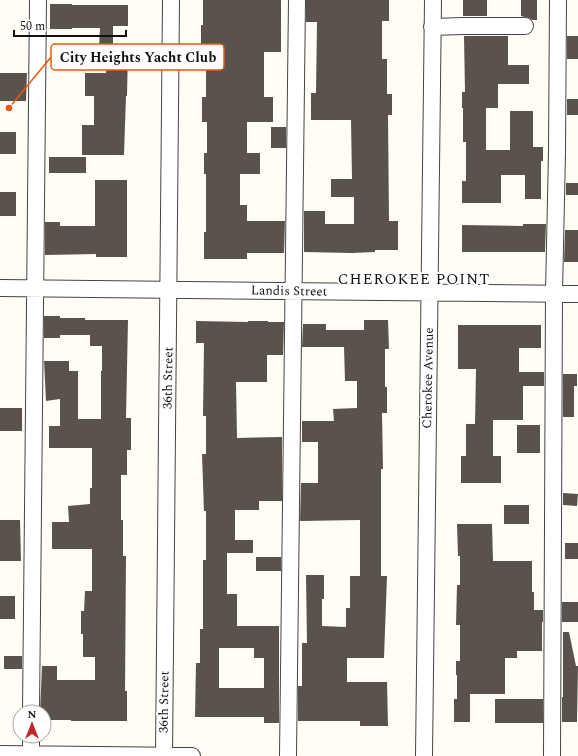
<svg xmlns="http://www.w3.org/2000/svg" width="578" height="756" font-family="Spectral,serif">
  <style>
    .building { fill: #5a524d; fill-rule: evenodd }
    .lines { fill: none; stroke-linecap: round; stroke-linejoin: round }
    .minor-casing { stroke: #444; stroke-width: 18 }
    .minor { stroke: #fff; stroke-width: 16 }
    .labels { text-anchor: middle; dominant-baseline: central; stroke-width: 4; stroke-linejoin: round; paint-order: stroke }
    .street-label { font-size: 13px; fill: #111; stroke: #fff }
    .quarter-label { font-size: 15px; letter-spacing: 1px; fill: #111; stroke: #fff }
    .leader { fill: none; stroke: #e8590c; stroke-width: 1.5 }
    .callout-dot { fill: #e8590c; stroke: #fff; stroke-width: 1.5 }
    .callout { fill: #fff; stroke: #e8590c; stroke-width: 1.5 }
    .callout-label { font-size: 14px; text-anchor: middle; font-weight: bold; fill: #111 }
  </style>
  <rect width="100%" height="100%" fill="#fffdf5"/>
  <path class="building" d="M203 0H281V52H264V97H273V122H247V153H260V174H240V205H247V221H285L284 253H247V259H204V232H206V174H204V153H207V122H202V97H206V52H201V25H203Z
    M306 0H389V21H382V59H387V94H392V115H388L389 221H398V250H375V252L352 253 304 252V211H325V224H354V197H331V179H352L351 120H311V93H316L317 22H306Z
    M463 0H487V16H463Z
    M521 0H537V20H532L529 18 521 16Z
    M50 4H72V5H128V26H113V47H99L100 28H72V29H50Z
    M464 36H508V65H529V84H498V108H486V150H510V111H533V147H543V161H541V199H525V175H501V203H462V181H466V142H463V108H462V92H465Z
    M567 36H578V59H567Z
    M107 50H128L127 96H126L124 155H82V125H94V96H85V73H106Z
    M0 73H27L26 101H0Z
    M567 99H578V115H567Z
    M271 127H286V148H271Z
    M0 132H16V154H0Z
    M49 157H86V173H49Z
    M95 180H127V257H96V254L45 255V222H60V226H95Z
    M566 183H578V195H566Z
    M0 192H16V216H0Z
    M523 224H546L545 252H462V225L523 226Z
    M565 230H578V262H564Z
    M44 316H60V318H85V320H128L126 418H131V450H127V475H121V520H123V556H126L125 691H127V721H71V720H44V712H40L42 666H57V680H95V657H83V634H81V611H84L85 591H92V549H52V522H69L68 506 90 504V488H92V448H49V426H60V399L46 401 44 361H69V371H78V419H101V371H102V346H90V335H60V338H44Z
    M364 320H388L389 349H385V387H387V413H382L383 469H381V576H387L384 658H347V682H387L388 726H360V721H298V686H302V643H307L306 575H324V599H322V626L346 627V608H350V576H360V520L300 521 301 483H318V442H302V421H334L333 409 357 408V381H345L344 347H302L303 324H326V330H364Z
    M196 321 248 322V321H268V322H284L283 355H267V382H236L237 438 282 437V501H259V510H235V540H253V553H227V594H237V626H279V723H264V717H195L196 663H200V629H203V560H206V511H204L202 454H206V416H203L204 343H196ZM219 648H254V658H264V688H219Z
    M458 325H541V348H519V372H544V386H523V420H493V456H501V483H461V456H466V424H475L476 369H458Z
    M563 374H577V386H574V417H563Z
    M0 408H22V431H0Z
    M517 425H540V453H517Z
    M563 493 578 494 577 506 563 505Z
    M504 505H529V524H504Z
    M0 520H20L21 561H0Z
    M457 524H492L493 561H532V592H534V610H543V622H542V651H517V658H505V694H470V722H454V699H457V675H456V661H460V625H456L457 585H460V556H458Z
    M565 543H578V559H565Z
    M256 557H281V571H256Z
    M0 596H15V619H0Z
    M562 602H578V622H562Z
    M563 632H569L576 666H578L577 722H562V697H563Z
    M4 656H22V669H4Z
    M495 699H543V723H495Z"/>
  <g class="lines">
    <g class="minor-casing">
      <path id="minor" d="M432 27 463 26H525
        M0 288 578 294
        M31 712 38 0
        M0 754 192 756
        M31 756V736
        M164 756 171 0
        M288 756 297 0
        M424 756 433 0
        M552 756 554 293 557 152 558 0"/>
    </g>
    <use href="#minor" class="minor"/>
  </g>
  <g class="labels">
    <g class="street-label">
      <text transform="translate(289 291) rotate(1)">Landis Street</text>
      <text transform="translate(168 378) rotate(-89)">36th Street</text>
      <text transform="translate(428 378) rotate(-89)">Cherokee Avenue</text>
      <text transform="translate(164 702) rotate(-89)">36th Street</text>
    </g>
    <g class="quarter-label">
      <text x="414" y="279">CHEROKEE POINT</text>
    </g>
  </g>
  <path class="leader" d="M9 108L51 57"/>
  <circle class="callout-dot" cx="9" cy="108" r="4"/>
  <rect class="callout" x="51" y="44" width="173" height="26" rx="4"/>
  <g class="callout-label">
    <text x="138" y="62">City Heights Yacht Club</text>
  </g>
  <g transform="translate(32 724)"><circle r="19" fill="#ffffff" stroke="#a0a0a0"/>
  <path d="M0-3L7 15L0 10L-7 15Z" fill="#c4262e"/>
  <text y="-6" font-size="11" font-weight="bold" text-anchor="middle" fill="#111111">N</text>
  </g>
  <path d="M14 30v6h112v-6" fill="none" stroke="#111111" stroke-width="2"/>
  <text x="20" y="30" font-size="12" fill="#111111" stroke="#ffffff" stroke-width="3" paint-order="stroke">50 m</text>
</svg>
